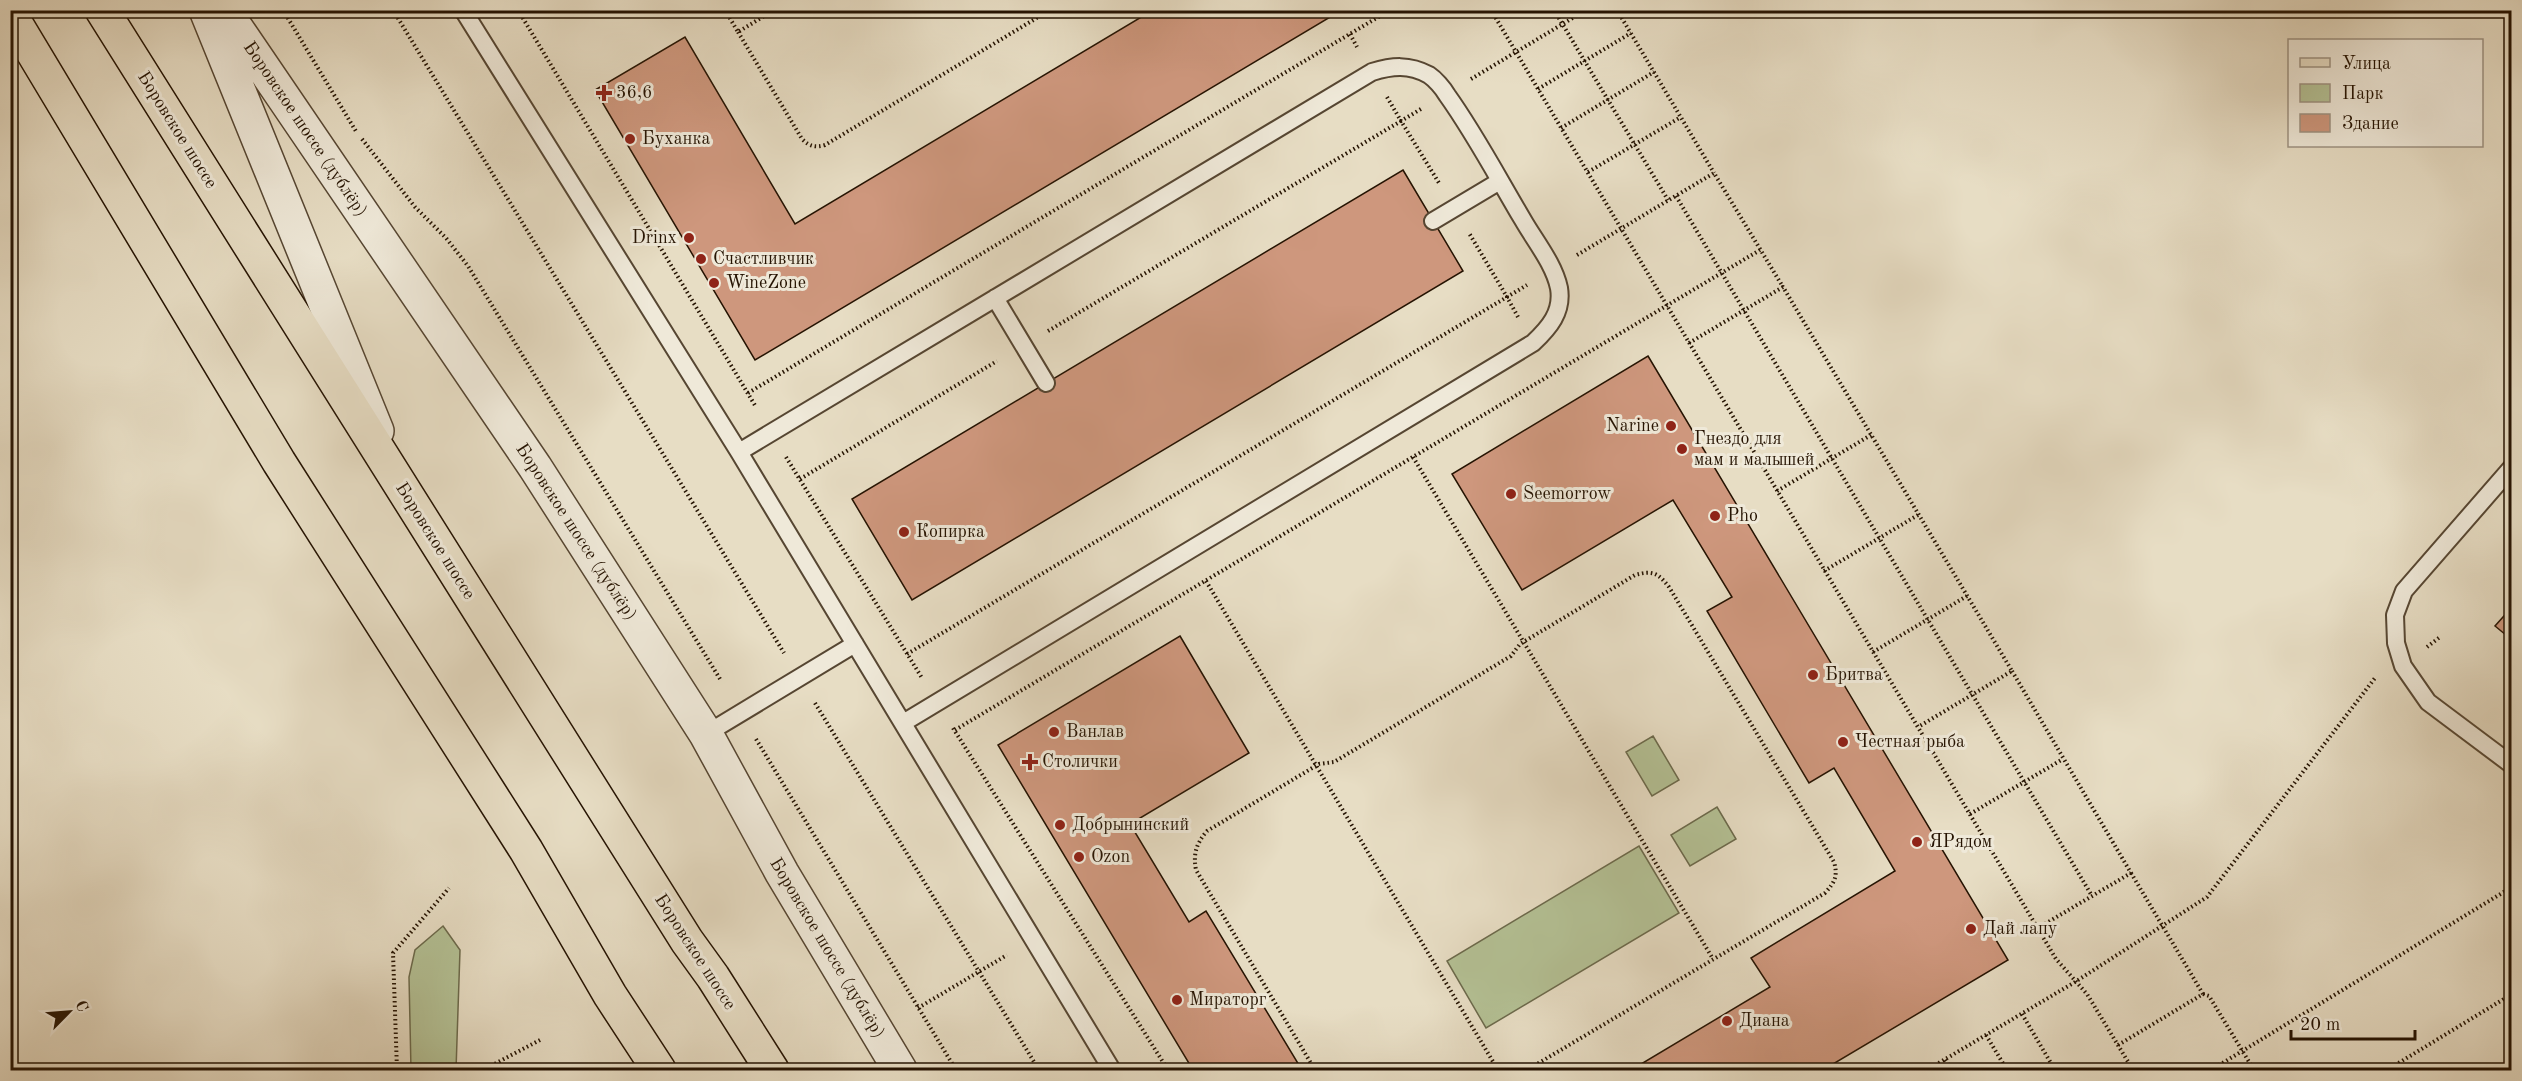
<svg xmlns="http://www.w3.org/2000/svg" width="2522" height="1081" font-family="'Old Standard TT',serif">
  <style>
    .green { fill: #b4c195; stroke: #6c6a4c; stroke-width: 1.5 }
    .building { fill: #ce977d; stroke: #251302; stroke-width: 1.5 }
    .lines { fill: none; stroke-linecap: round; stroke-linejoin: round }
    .service-casing { stroke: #564632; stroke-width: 20 }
    .tertiary-casing { stroke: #564632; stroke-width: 36 }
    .primary-casing { stroke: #251302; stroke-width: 36 }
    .path { stroke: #251302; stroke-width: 4; stroke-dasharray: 1.5 3; stroke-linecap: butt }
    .service { stroke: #efe9d9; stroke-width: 16 }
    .tertiary { stroke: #efe9d9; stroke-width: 33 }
    .primary { stroke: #e7ddc4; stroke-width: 33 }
    .poi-dot { fill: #8f2418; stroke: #efe9d9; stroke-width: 2 }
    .labels { text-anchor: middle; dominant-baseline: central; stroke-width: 6; stroke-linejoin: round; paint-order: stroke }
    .poi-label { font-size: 18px; fill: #251302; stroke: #efe9d9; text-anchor: start }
    .street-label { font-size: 18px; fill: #251302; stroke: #efe9d9 }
  </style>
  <rect width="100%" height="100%" fill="#e7ddc4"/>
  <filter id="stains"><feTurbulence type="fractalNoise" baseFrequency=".00333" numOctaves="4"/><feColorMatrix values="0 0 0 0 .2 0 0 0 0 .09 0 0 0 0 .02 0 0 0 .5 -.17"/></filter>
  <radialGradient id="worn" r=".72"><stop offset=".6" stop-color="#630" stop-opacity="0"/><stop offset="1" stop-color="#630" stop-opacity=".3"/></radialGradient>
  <path class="green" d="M1653 736 1679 780 1652 796 1626 752Z
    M1717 807 1736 839 1690 866 1671 835Z
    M1639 846 1679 913 1486 1028 1447 961Z
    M443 926 460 950 456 1070H411L409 977 415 950Z"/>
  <path class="building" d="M1153 10H1342L755 360 595 90 685 37 795 224Z
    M1403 170 1463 271 912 600 852 499Z
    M1648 356 2008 960 1823 1070H1631L1770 987 1751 958 1895 871 1834 768 1809 783 1707 611 1732 597 1673 500 1522 590 1452 474Z
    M2512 607V640L2495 626Z
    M1180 636 1249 753 1130 824 1189 922 1206 911 1302 1070H1193L998 745Z"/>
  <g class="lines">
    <g class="service-casing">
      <path id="service" d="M463 10 739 452 1112 1070
        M1433 221 1500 181
        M995 298 1046 383
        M739 452 1372 72C1392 66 1409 64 1429 75 1435 79 1443 88 1447 95 1475 134 1498 178 1523 220 1535 241 1554 264 1559 288 1563 312 1549 328 1533 343L903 723
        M2512 467 2404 591 2395 615 2396 643 2403 666 2428 702 2512 765
        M706 734 855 644"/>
    </g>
    <g class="tertiary-casing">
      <path id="tertiary" d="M206 10 377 431
        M224 10 535 467 706 734 782 873 900 1070"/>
    </g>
    <g class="primary-casing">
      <path id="primary" d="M102 10 687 941 713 977 772 1070
        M10 14 279 462 526 850 610 995 659 1070"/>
    </g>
    <path class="path" d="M283 10 357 133
      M393 10 784 653
      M518 10 756 407
      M725 10 738 32 774 10
      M1491 10 2056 959 2087 994 2133 1070
      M1554 10 1668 200
      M1617 10 1714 173
      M738 32 802 139C809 146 815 148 825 145L1050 10
      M1350 34 1357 47
      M1471 79 1586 10
      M1538 89 1631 33
      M1387 97 1401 121 1421 109
      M1561 128 1654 72
      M362 139 415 207 446 238 468 266 720 679
      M1588 172 1681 117
      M1676 196 2092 896
      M1577 255 1714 173 1783 287
      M1518 317 1507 297 1527 285
      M1048 331 1401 121 1439 183
      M1689 343 1783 287 2012 671 1918 727
      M748 393 1390 10
      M786 457 922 678
      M1413 457 1713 959
      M800 479 997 361
      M1777 491 1871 435
      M1824 571 1918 515
      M1206 581 1498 1070
      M2427 647 2440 637
      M1873 652 1967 596
      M907 654 1507 297 1469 233
      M2012 671 2131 873 2038 928
      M815 703 1039 1070
      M953 728 1168 1070
      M955 730 1760 250
      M756 739 956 1070
      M1970 814 2063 759
      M2203 994 2209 996 2254 1070
      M918 1008 1007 955
      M2022 1014 2055 1070
      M1986 1035 2007 1070
      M2118 1045 2203 994 2131 873
      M1945 1060 1952 1070
      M397 1070 393 953 449 888
      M483 1070 540 1040
      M1315 1070 1196 870C1193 854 1196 844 1207 831L1319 764 1334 762 1511 656 1520 644 1635 575C1653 570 1658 573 1669 587L1834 862C1838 876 1835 882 1825 893L1527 1070
      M1927 1070 2075 982 2207 897 2375 678
      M2211 1070 2512 887
      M2387 1070 2512 994"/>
    <use href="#service" class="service"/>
    <use href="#tertiary" class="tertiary"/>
    <use href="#primary" class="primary"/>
  </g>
  <g class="poi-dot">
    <path d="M601 84h6v6h6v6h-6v6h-6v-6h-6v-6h6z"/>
    <circle cx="630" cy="139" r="6"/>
    <circle cx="689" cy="238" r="6"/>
    <circle cx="701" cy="259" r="6"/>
    <circle cx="714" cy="283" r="6"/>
    <circle cx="1671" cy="426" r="6"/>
    <circle cx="1682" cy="449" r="6"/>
    <circle cx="1511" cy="494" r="6"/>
    <circle cx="1715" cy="516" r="6"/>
    <circle cx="904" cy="532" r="6"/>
    <circle cx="1813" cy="675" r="6"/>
    <circle cx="1054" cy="732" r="6"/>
    <circle cx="1843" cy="742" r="6"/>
    <path d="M1027 753h6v6h6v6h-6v6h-6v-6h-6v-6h6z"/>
    <circle cx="1060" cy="825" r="6"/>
    <circle cx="1917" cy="842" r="6"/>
    <circle cx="1079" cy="857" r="6"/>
    <circle cx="1971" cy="929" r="6"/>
    <circle cx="1177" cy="1000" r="6"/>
    <circle cx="1727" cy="1021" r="6"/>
  </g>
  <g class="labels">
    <g class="poi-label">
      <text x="616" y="93">36,6</text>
      <text x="642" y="139">Буханка</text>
      <text x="677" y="238" text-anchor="end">Drinx</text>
      <text x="713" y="259">Счастливчик</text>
      <text x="726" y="283">WineZone</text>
      <text x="1659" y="426" text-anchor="end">Narine</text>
      <text x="1694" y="439">Гнездо для<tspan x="1694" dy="21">мам и малышей</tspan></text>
      <text x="1523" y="494">Seemorrow</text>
      <text x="1727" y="516">Pho</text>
      <text x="916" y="532">Копирка</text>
      <text x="1825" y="675">Бритва</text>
      <text x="1066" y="732">Ванлав</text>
      <text x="1855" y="742">Честная рыба</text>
      <text x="1042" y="762">Столички</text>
      <text x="1072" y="825">Добрынинский</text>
      <text x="1929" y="842">ЯРядом</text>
      <text x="1091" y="857">Ozon</text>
      <text x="1983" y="929">Дай лапу</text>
      <text x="1189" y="1000">Мираторг</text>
      <text x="1739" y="1021">Диана</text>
    </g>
    <g class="street-label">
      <text transform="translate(305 129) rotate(56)">Боровское шоссе (дублёр)</text>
      <text transform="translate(177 130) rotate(58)">Боровское шоссе</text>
      <text transform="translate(576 532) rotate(57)">Боровское шоссе (дублёр)</text>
      <text transform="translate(435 541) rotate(58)">Боровское шоссе</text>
      <text transform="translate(827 948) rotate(59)">Боровское шоссе (дублёр)</text>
      <text transform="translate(695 952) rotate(57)">Боровское шоссе</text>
    </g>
  </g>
  <rect width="2522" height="1081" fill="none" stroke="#e7ddc4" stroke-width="36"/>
  <rect x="12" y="12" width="2498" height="1057" fill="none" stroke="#251302" stroke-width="3"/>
  <rect x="18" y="18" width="2486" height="1045" fill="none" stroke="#251302" stroke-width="1.5"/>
  <rect x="2288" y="39" width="195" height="108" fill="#efe9d9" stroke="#9e9383" stroke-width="1.5"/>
  <rect x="2300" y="58" width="30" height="9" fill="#e7ddc4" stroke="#9e9383" stroke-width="1.5"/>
  <text x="2342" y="69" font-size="18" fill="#251302">Улица</text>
  <rect x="2300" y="84" width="30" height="18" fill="#b4c195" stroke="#9e9383" stroke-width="1.5"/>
  <text x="2342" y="99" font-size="18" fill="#251302">Парк</text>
  <rect x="2300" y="114" width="30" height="18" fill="#ce977d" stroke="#9e9383" stroke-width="1.5"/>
  <text x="2342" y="129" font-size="18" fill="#251302">Здание</text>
  <g transform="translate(69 1012) rotate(65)" stroke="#efe9d9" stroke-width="4.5" paint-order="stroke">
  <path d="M0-4.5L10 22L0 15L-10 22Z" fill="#251302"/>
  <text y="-9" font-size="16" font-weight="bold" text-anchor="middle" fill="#251302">С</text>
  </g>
  <path d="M2291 1030v9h124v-9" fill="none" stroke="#251302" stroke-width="3"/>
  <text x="2300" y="1030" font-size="18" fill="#251302" stroke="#efe9d9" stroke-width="4.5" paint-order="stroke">20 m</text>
  <rect width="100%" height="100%" filter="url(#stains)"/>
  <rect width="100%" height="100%" fill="url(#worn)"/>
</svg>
